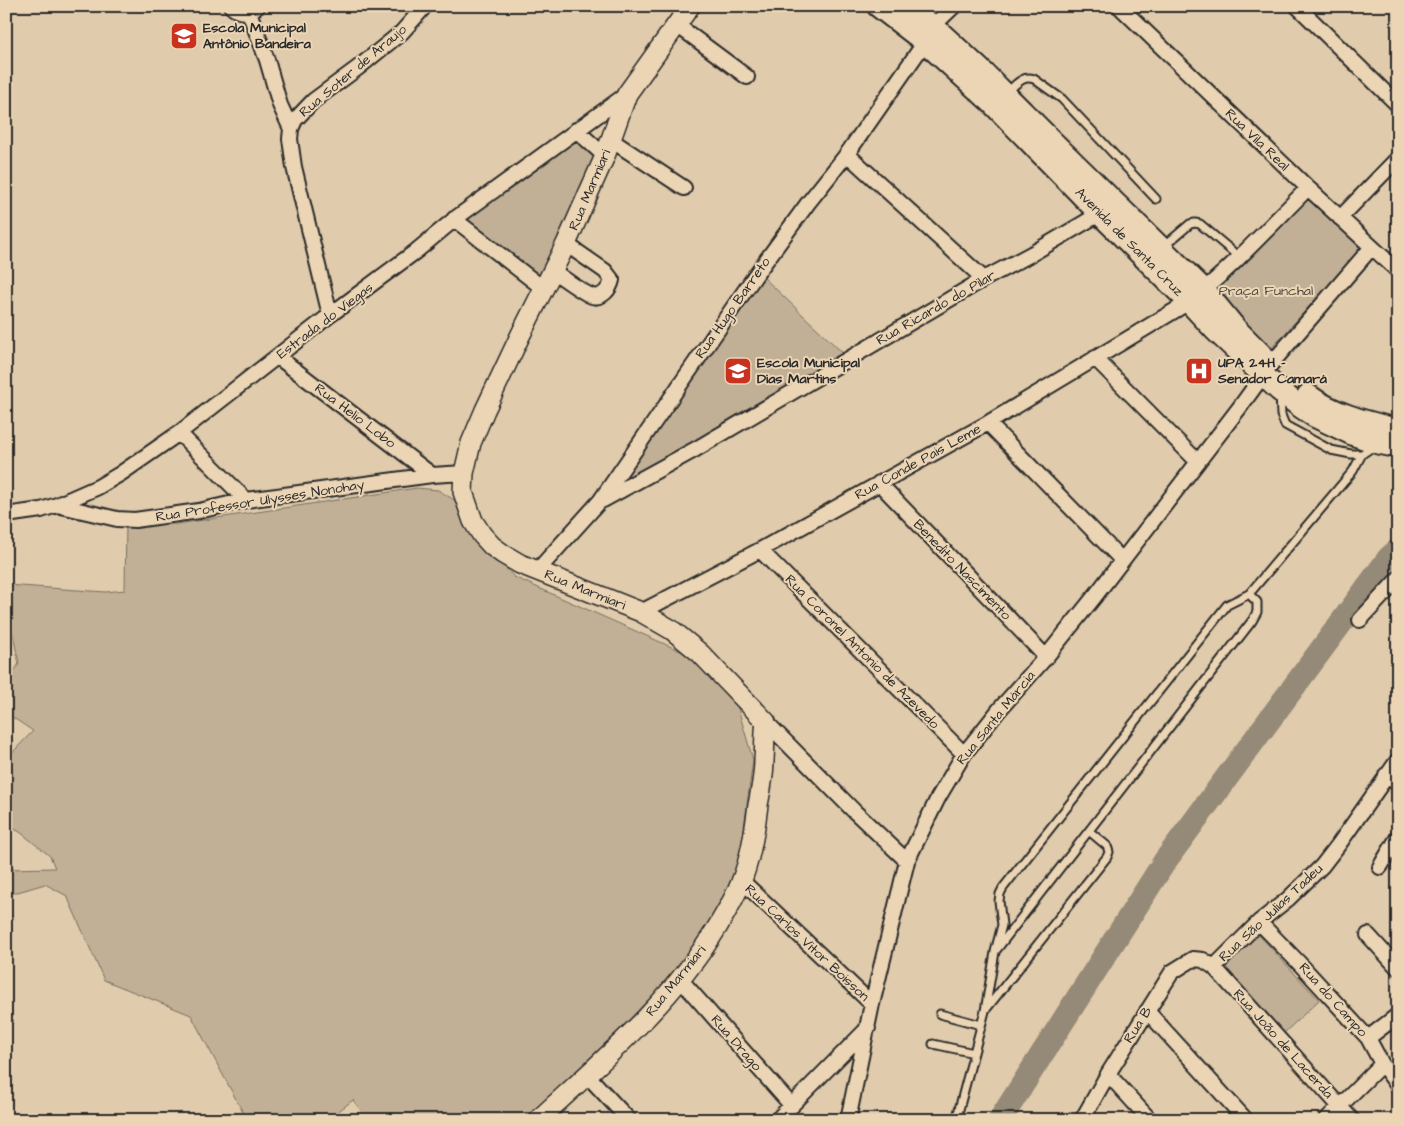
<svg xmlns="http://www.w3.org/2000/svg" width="1404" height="1126" font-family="'Architects Daughter',sans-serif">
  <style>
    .green { fill: #c1b096; stroke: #766e60 }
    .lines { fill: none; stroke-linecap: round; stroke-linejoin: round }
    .river { stroke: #958a77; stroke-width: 24 }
    .lane-casing { stroke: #2b2b2b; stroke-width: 11 }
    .street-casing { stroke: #2b2b2b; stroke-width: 18 }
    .secondary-casing { stroke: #2b2b2b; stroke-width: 22 }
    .primary-casing { stroke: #2b2b2b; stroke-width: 25 }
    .lane { stroke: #ebd5b4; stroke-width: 7 }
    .street { stroke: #ebd5b4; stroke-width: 14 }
    .secondary { stroke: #ebd5b4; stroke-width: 19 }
    .primary { stroke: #ebd5b4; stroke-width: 21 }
    .labels { text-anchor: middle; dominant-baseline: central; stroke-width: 4; stroke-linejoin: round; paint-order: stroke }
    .poi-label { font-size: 14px; font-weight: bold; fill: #2b2b2b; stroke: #ebd5b4; text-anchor: start }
    .street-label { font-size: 14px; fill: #2b2b2b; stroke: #ebd5b4 }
    .park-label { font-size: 14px; fill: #494640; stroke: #ebd5b4 }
  </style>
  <rect width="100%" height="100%" fill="#e0cbac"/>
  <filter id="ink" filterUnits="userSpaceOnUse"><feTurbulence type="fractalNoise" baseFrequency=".02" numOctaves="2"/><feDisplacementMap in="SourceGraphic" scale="10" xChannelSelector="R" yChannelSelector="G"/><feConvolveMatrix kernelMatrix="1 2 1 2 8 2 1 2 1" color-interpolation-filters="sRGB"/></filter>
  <g filter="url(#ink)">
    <path class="green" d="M576 136 600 155 545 283 462 221Z
      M1308 195 1361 249 1268 352 1206 290Z
      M760 274 847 357 608 493Z
      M417 488 438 490 464 506 483 544 514 577 685 653 737 705 753 760 738 872 701 946 646 1014 530 1120H368L353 1100 327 1120H247L191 1015 104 980 67 896 45 884 11 894 6 893V869L55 868 50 856 20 832 6 825V754H11L33 731 6 713V682L19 664 10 619 6 617V585L106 592 125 590 126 524H177Z
      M1258 934 1319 1000 1283 1034 1222 967Z"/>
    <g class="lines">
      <path class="river" d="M1000 1120 1165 861 1389 558 1398 550"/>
      <g class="lane-casing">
        <path id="lane" d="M1007 92C1016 85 1022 75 1034 79L1062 99 1156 199
          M1163 247 1190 224 1195 223 1200 224 1239 257
          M1280 395 1281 415 1285 425 1331 450 1351 454H1362L1374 446
          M997 949 1252 621 1257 612V602L1249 594
          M987 1008 1107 857 1109 852 1107 846 1089 831
          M940 1014 981 1025
          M933 1044 974 1053
          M957 1117 985 1011 995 952 1002 925 999 901 1000 894 1003 888 1227 605 1249 594 1353 471 1362 454"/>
      </g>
      <g class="street-casing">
        <path id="street" d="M231 6C239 14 249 13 258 6
          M1119 6 1308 188 1398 271
          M1297 6 1398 105
          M249 12 267 60 280 105 291 129
          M677 25 747 77
          M933 26 954 6
          M576 130 605 156
          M611 140 684 188
          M847 154 984 279
          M1340 218 1398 158
          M454 219 544 289
          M553 271C562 277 583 293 592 296 602 299 610 289 612 280L605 271 566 244
          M330 315 294 167 290 139 291 129 295 120 313 101 359 67 402 32 425 6
          M278 357 432 475
          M1095 358 1198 462
          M988 423 1122 560
          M179 433 246 500
          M879 483 1046 657
          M603 500 696 449 984 279 1033 253 1106 210
          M57 505 117 519 135 520 199 511 246 500 432 475 464 473
          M6 515 41 510 57 505 98 487 120 474 179 433 330 315 415 252 456 218 627 94
          M760 550 964 754
          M537 571 600 501 757 273 808 203 847 154 925 42
          M641 612 760 550 988 423 1189 302C1232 268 1269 227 1308 188
          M1360 620 1398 579
          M766 722 855 812 907 861
          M1386 775 1398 784
          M1380 867 1398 837
          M742 881 872 1004
          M1259 922 1300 964 1368 1038 1382 1064 1398 1086
          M1368 935 1398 968
          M1214 967 1259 922 1288 899 1322 866 1339 844 1398 760
          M680 979 792 1106
          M1147 1011 1246 1120
          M1368 1038 1398 1015
          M1108 1074 1150 1120
          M587 1075 629 1120
          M777 1120 868 1028
          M848 1120 872 1004 907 861 938 798 964 754 999 710 1046 657 1095 596 1240 407 1271 364 1372 247
          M1082 1120 1108 1074 1172 972 1193 959 1203 960 1214 967 1352 1120
          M1326 1120 1382 1064"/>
      </g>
      <g class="secondary-casing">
        <path id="secondary" d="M538 1120C603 1060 672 1002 718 926 726 912 735 898 741 882 751 858 755 830 758 805 761 790 764 774 764 760 765 747 764 734 766 722L700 653 672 630 641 612 520 564 503 554 492 546 482 535 473 521 463 492 464 473 471 443 485 410 520 336 566 244 605 156 627 94 690 6"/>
      </g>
      <g class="primary-casing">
        <path id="primary" d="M878 6 925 42 991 102 1100 214 1189 302 1216 331 1279 390 1298 405 1314 416 1352 434 1378 443 1398 447
          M906 6 933 26 984 73 1064 153 1204 290 1236 329 1264 357
          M1308 395C1333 414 1367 422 1398 430"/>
      </g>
      <use href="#lane" class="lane"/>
      <use href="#street" class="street"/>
      <use href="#secondary" class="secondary"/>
      <use href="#primary" class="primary"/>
    </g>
  </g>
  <defs>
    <g id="school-square" transform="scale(1.4375)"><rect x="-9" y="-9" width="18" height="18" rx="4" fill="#c8321e" stroke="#ebd5b4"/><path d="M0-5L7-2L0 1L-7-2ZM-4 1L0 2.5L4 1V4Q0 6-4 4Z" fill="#fff"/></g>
    <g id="hospital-square" transform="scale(1.4375)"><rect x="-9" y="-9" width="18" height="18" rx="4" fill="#c8321e" stroke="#ebd5b4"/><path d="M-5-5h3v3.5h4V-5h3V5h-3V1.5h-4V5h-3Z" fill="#fff"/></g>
  </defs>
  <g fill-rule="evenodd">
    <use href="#school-square" x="184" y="36"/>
    <use href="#school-square" x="738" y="371"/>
    <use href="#hospital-square" x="1199" y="371"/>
  </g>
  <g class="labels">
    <g class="poi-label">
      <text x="203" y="28">Escola Municipal<tspan x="203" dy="16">Antônio Bandeira</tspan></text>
      <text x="757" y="363">Escola Municipal<tspan x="757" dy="16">Dias Martins</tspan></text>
      <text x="1218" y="363">UPA 24H -<tspan x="1218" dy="16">Senador Camará</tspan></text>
    </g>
    <g class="street-label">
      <text transform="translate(353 71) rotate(-40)">Rua Soter de Araujo</text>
      <text transform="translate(1257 140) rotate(44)">Rua Vila Real</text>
      <text transform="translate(590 190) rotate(-67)">Rua Marmiari</text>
      <text transform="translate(1129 242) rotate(45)">Avenida de Santa Cruz</text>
      <text transform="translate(733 308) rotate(-55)">Rua Hugo Barreto</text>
      <text transform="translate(936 308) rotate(-30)">Rua Ricardo do Pilar</text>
      <text transform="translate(325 321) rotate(-37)">Estrada do Viegas</text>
      <text transform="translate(355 416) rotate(37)">Rua Helio Lobo</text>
      <text transform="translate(918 462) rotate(-29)">Rua Conde Pais Leme</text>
      <text transform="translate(260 501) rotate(-9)">Rua Professor Ulysses Nonohay</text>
      <text transform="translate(962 570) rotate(46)">Benedito Nascimento</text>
      <text transform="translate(585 590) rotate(22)">Rua Marmiari</text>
      <text transform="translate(862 652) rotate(45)">Rua Coronel Antonio de Azevedo</text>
      <text transform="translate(996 718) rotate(-51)">Rua Santa Márcia</text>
      <text transform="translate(1271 913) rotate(-43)">Rua São Julias Tadeu</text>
      <text transform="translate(807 943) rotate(43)">Rua Carlos Vitor Boisson</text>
      <text transform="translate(676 981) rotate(-51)">Rua Marmiari</text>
      <text transform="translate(1333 1000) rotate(48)">Rua do Campo</text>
      <text transform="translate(1138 1025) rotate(-58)">Rua B</text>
      <text transform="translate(736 1043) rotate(49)">Rua Drago</text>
      <text transform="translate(1283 1044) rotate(48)">Rua João de Lacerda</text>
    </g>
    <g class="park-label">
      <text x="1266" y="291">Praça Funchal</text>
    </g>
  </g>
  <rect width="1404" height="1126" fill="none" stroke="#ebd5b4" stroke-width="25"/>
  <rect x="12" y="12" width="1379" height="1101" fill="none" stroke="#2b2b2b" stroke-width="2" filter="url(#ink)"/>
</svg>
